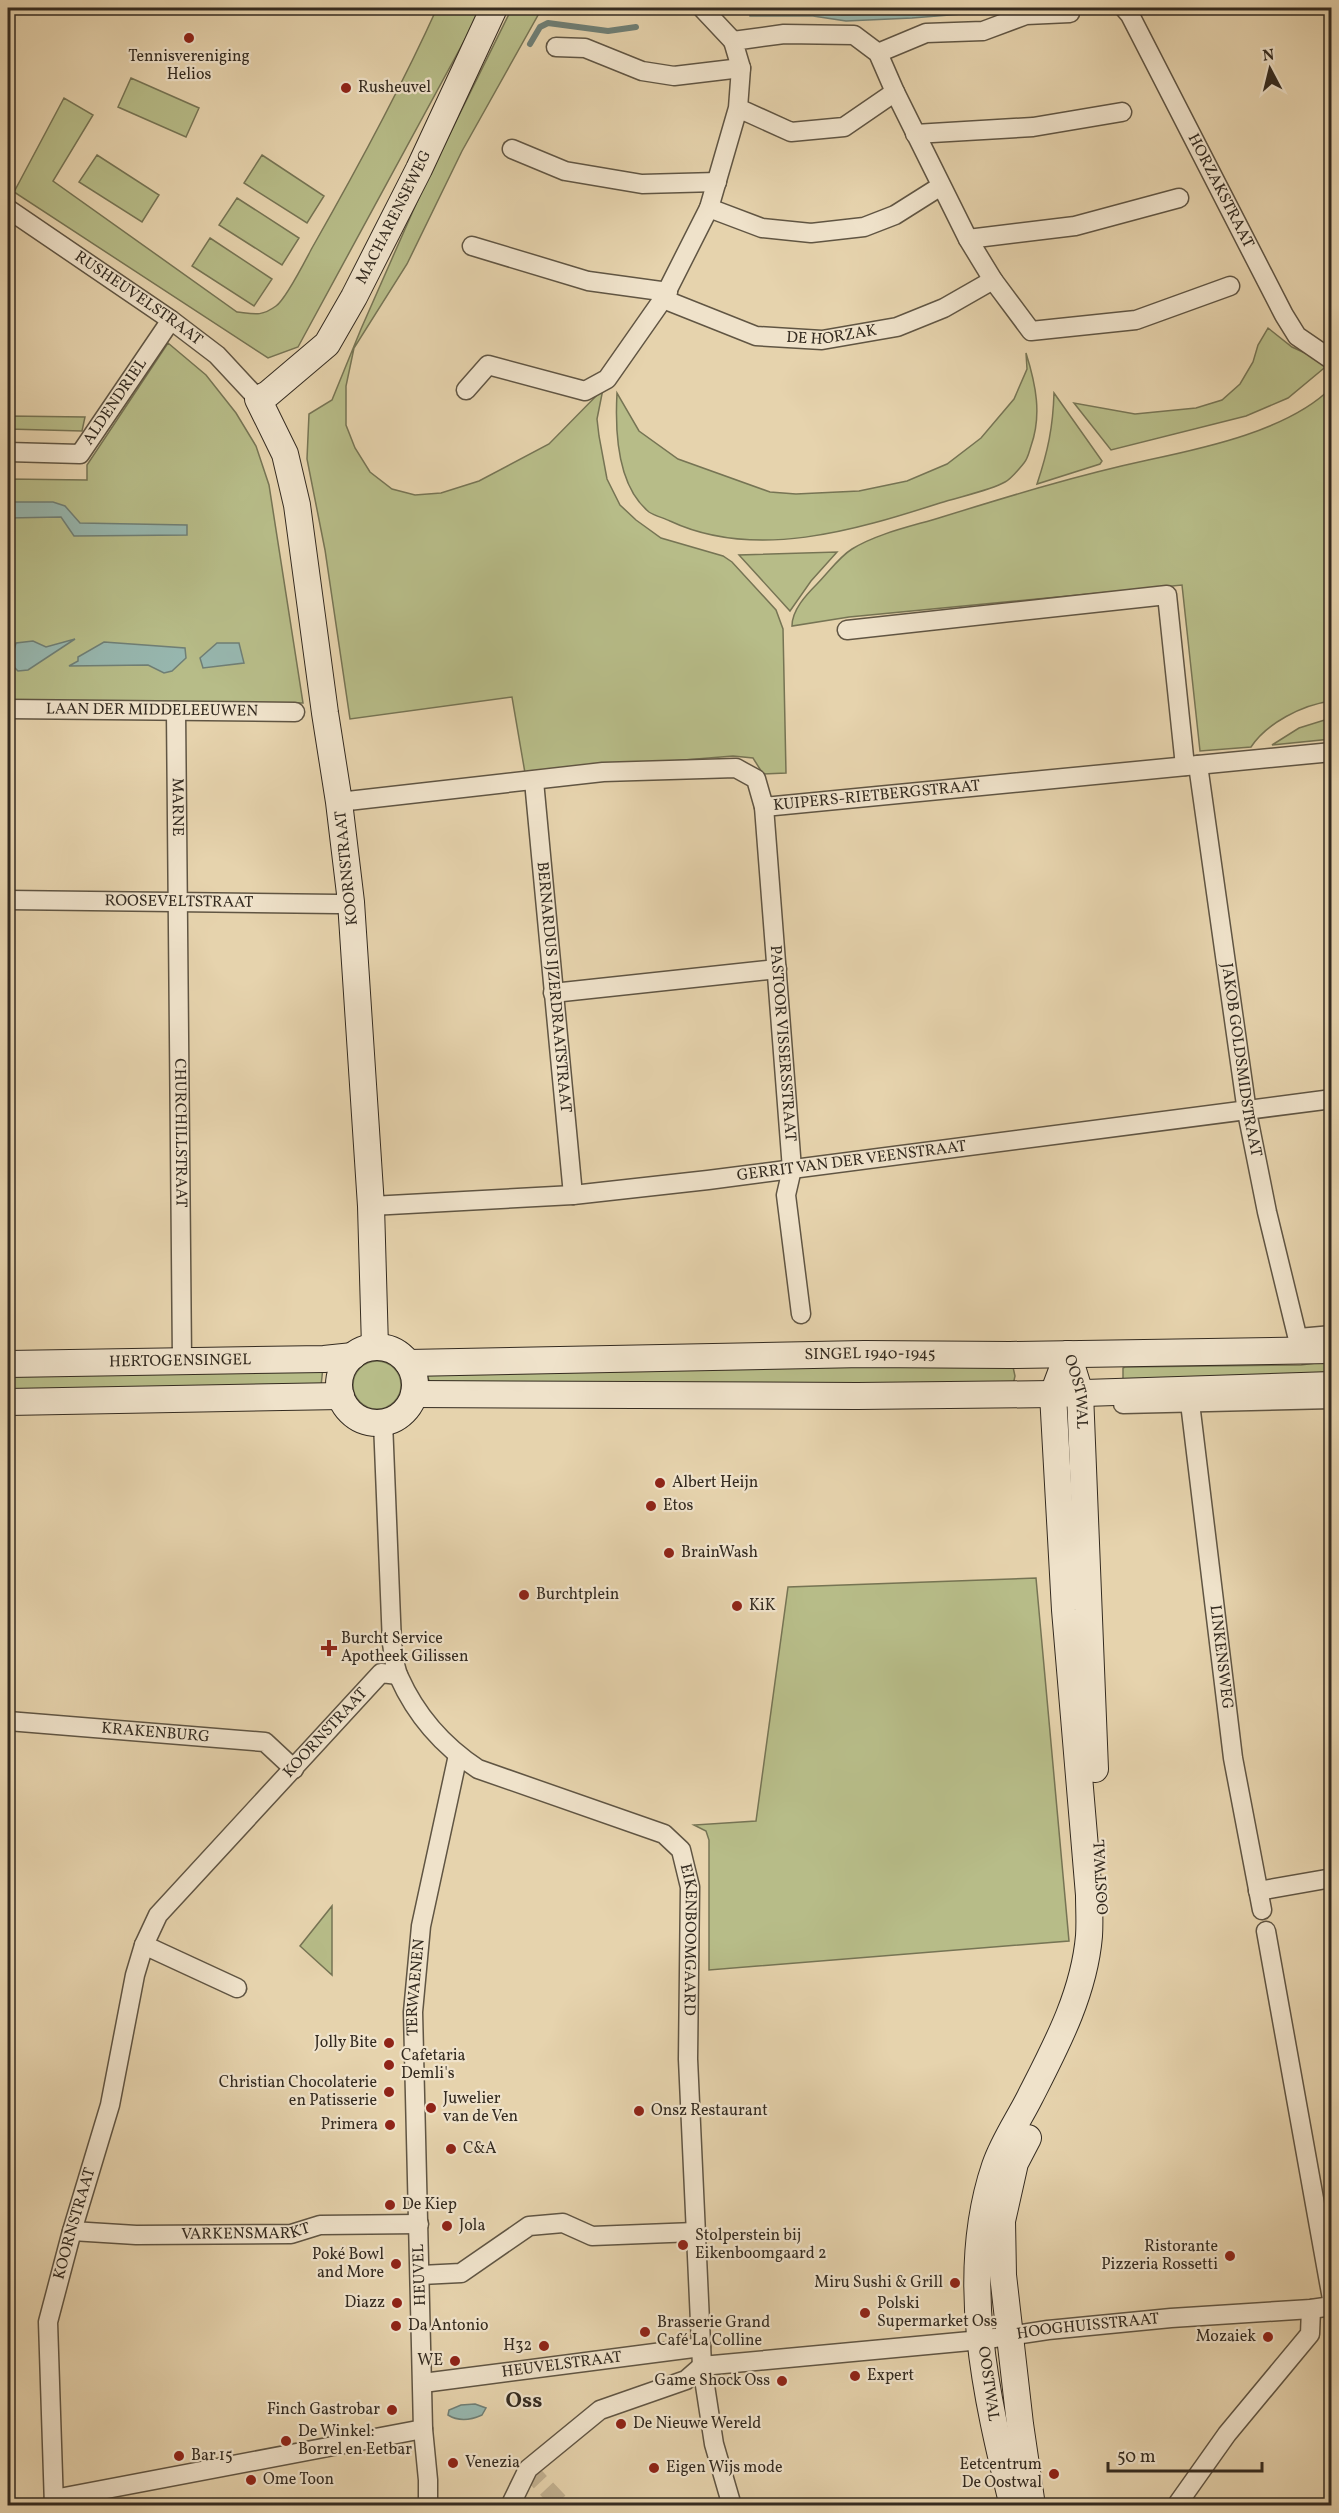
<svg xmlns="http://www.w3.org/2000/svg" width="1339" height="2513" font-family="Vollkorn,serif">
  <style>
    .green { fill: #b7bc88; stroke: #767454; stroke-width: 1.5 }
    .water { fill: #97b7af; stroke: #6f7f76; stroke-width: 1.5 }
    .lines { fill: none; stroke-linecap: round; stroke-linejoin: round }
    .stream { stroke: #6f7f76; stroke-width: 6 }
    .street-tunnel { stroke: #c2b191; stroke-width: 18; stroke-dasharray: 18 9; stroke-linecap: butt }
    .street-casing { stroke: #605543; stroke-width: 21 }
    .secondary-casing { stroke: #342b20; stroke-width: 28 }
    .street { stroke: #efe2ca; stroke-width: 18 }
    .secondary { stroke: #efe2ca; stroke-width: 26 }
    .poi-dot { fill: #8f2418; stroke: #efe2ca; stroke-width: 2 }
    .labels { text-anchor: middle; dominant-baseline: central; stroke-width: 4.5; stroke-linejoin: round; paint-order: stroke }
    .poi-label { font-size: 16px; fill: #342b20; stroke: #efe2ca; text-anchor: start }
    .street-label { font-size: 16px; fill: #342b20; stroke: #efe2ca }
    .district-label { font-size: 22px; font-weight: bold; fill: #342b20; stroke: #efe2ca }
  </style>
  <rect width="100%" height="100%" fill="#e6d3ad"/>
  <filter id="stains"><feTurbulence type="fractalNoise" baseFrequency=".00333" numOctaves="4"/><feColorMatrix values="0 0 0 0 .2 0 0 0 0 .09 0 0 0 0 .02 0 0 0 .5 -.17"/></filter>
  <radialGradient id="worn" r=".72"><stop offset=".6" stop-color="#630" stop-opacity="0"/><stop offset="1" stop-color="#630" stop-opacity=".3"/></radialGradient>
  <path class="green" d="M437 8H482L298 347 268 358 14 192 64 98 93 115 53 181 237 312C254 314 261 317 276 306 286 299 305 261 312 248 357 169 400 90 437 8Z
    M512 8H542L462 151 407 264 354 348 346 386V425L355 448 370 472 392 489 415 495 441 493 479 481 549 444 603 389 597 419 599 436 607 479 620 505 636 520 661 538 723 556 732 562 776 610 783 629 786 773 763 774 753 758 733 756 525 773 512 697 350 719 325 550 307 459 309 414 332 400 361 329 424 186Z
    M724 8H928C880 15 833 10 784 10 766 9 747 11 728 12Z
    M131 78 199 108 186 137 118 107Z
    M97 155 159 195 142 222 79 182Z
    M262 155 324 196 307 223 244 183Z
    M237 198 299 238 282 265 219 225Z
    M210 238 272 279 254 306 192 266Z
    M1268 328 1292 347 1329 364 1288 398 1246 416 1111 450 1074 403 1135 414 1196 408 1222 400 1240 384 1253 362 1258 345Z
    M168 343 206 375 236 413 256 446 269 485 303 703 8 701V479L87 480V465Z
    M1026 353C1036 385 1042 415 1031 446 1029 452 1028 458 1024 463 1019 469 1011 479 1005 482 989 491 958 497 940 503 856 530 755 561 670 521 664 518 655 516 649 512 617 486 615 430 617 393L639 431 678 459 770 492 796 494 859 491 907 481 947 464 981 438 1014 399 1027 369Z
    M1331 388V701C1302 705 1267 723 1251 747L1200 751 1182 585 849 617 792 626C792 610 806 595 817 584 828 573 839 557 852 549 878 533 913 526 942 517 1010 496 1078 475 1148 460 1205 448 1289 430 1331 388Z
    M1054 393 1102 461 1100 464 1037 484C1048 451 1053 427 1054 393Z
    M8 416 85 417 82 431 8 429Z
    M837 552 811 581 790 611 739 555Z
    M1331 718V739L1272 745 1299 728Z
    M353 1385a24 24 0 1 1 48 0a24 24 0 1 1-48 0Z
    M1331 1361V1379L1123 1382V1368L1125 1367 1301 1365Z
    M562 1366 1013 1367 1015 1376 1013 1385 432 1389 425 1369Z
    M323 1367 321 1386 15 1391 8 1384 9 1373Z
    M1036 1578 1069 1941 709 1970V1840L706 1831 694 1825 756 1821 788 1587Z
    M332 1906V1975L300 1946Z"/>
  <path class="water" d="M958 8H1005L987 12 912 18 846 21 813 16H750V9H803L842 15 887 14Z
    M8 502H53L65 506 80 523 187 525V535L74 536 61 517 8 518Z
    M75 639 28 670 18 671 10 663 16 643 33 641 46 647Z
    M104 642 185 648 186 658 172 671 164 673 148 665 69 666 78 661V657Z
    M217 643H239L244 663 203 668 200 658Z
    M475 2404 486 2408 482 2415C471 2420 459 2422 448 2415L449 2410 461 2405Z"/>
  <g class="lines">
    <path class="stream" d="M530 44 540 27 548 23 608 31 636 27"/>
    <path class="street-tunnel" d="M528 2469 563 2506"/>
    <g class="street-casing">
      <g id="street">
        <path d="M702 8 733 41"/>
        <path id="s1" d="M1124 8 1130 15 1284 315 1297 336 1332 360"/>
        <path d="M556 47 585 48 642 71 674 76 741 68"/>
        <path d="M878 53 926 33 983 31 1026 15 1070 13"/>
        <path d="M895 92 968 239 993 280 1031 331 1136 320 1230 286"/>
        <path d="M915 134 1033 127 1122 112"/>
        <path d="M512 149 565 171 642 184 717 182"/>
        <path d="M709 208 762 228 811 233 864 227 895 215 941 186"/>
        <path id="s2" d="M8 209 171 320 217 355 258 399"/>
        <path d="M968 239 1075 226 1179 198"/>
        <path d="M472 246 588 281 668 292"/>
        <path id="s3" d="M663 299 756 336 822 340 897 327 944 308 993 280"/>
        <path d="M466 390 488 365 585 391 607 379 663 299 709 208 738 108 741 68 733 41 784 34 854 35 878 53 895 92 844 127 791 132 738 108"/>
        <path id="s4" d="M8 452 80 454 171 320"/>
        <path d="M847 630 1167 595 1185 766"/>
        <path id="s5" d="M8 709 295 712"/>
        <path id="s6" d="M176 711 182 1361"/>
        <path id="s7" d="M1198 765 1247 1112 1267 1212 1301 1352"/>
        <path id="s8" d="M534 781 573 1195"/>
        <path id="s9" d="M339 802 603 772 736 768 756 779 764 807 1332 752"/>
        <path id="s10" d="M764 807 792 1169 786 1195 801 1314"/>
        <path id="s11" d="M8 900 337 904 351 902"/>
        <path d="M553 993 777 969"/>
        <path id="s12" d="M371 1206 573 1195 708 1180 1332 1099"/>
        <path d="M1299 1338 1332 1335"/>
        <path id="s13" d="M1190 1403 1233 1758 1262 1910"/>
        <path d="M1123 1404 1332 1399"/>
        <path id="s14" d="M383 1422 392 1644C394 1654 394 1667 399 1677 416 1715 443 1746 478 1769L664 1834 681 1850 690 1887 688 2059 702 2366 714 2444 732 2506"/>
        <path id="s15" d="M8 1721 265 1742 294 1769"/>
        <path d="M1258 1891 1332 1878"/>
        <path d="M1266 1931 1332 2299"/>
        <path d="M144 1945 237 1988"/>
        <path id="s16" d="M72 2231 136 2235 291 2234 320 2225 419 2224"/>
        <path d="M421 2275 461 2273 529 2226 563 2223 592 2236 695 2232"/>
        <path id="s17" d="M702 2366 981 2340 1048 2330 1171 2318 1311 2309 1332 2306"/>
        <path id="s18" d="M423 2383 701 2347"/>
        <path d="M54 2499 423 2429"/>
        <path id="s19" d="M54 2506 48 2322 72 2231 110 2105 135 1975 144 1945 158 1915 381 1673 398 1675"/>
        <path id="s20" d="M428 2506V2480L423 2429 413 2012 421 1926 458 1755"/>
        <path d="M510 2506 528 2469 600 2410 686 2380 702 2366"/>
        <path d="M1176 2506 1227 2434 1310 2334 1311 2309"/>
      </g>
    </g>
    <g class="secondary-casing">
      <g id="secondary">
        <path id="s21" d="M375 1347 371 1206 351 902 339 802 325 713 297 505 285 454 258 399 268 394 327 344 354 297 419 169 494 8"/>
        <circle cx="377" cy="1385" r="38"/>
        <path id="s22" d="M1068 1354 1080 1393 1095 1769"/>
        <path id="s23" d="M408 1363 864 1354 1010 1355 1332 1350"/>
        <path id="s24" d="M8 1364 324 1359 353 1356"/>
        <path d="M414 1394 857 1396 1053 1394 1332 1385"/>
        <path d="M8 1402 341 1396"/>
        <path d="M1028 2138 1015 2163 1002 2221 1003 2275 1020 2424 1032 2506"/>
        <path d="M1013 2506C986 2397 958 2275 995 2166 1003 2142 1019 2119 1030 2097 1056 2046 1084 1994 1089 1936 1090 1922 1089 1908 1089 1895L1065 1610 1053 1394 1068 1354"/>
      </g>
    </g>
    <use href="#street" class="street"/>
    <use href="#secondary" class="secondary"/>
  </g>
  <g class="poi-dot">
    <circle cx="189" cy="38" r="6"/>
    <circle cx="346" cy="88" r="6"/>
    <circle cx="660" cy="1483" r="6"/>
    <circle cx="651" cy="1506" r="6"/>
    <circle cx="669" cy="1553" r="6"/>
    <circle cx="524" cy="1595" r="6"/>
    <circle cx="737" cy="1606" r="6"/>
    <path d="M326 1639h6v6h6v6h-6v6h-6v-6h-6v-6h6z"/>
    <circle cx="389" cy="2043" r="6"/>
    <circle cx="389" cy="2065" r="6"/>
    <circle cx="389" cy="2092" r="6"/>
    <circle cx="431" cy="2108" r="6"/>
    <circle cx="639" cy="2111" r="6"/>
    <circle cx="390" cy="2125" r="6"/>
    <circle cx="451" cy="2149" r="6"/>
    <circle cx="390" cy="2205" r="6"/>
    <circle cx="447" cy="2226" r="6"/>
    <circle cx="683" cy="2245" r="6"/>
    <circle cx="1230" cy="2256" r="6"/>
    <circle cx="396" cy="2264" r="6"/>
    <circle cx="955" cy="2283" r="6"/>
    <circle cx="397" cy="2303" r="6"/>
    <circle cx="865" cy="2313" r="6"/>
    <circle cx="396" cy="2326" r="6"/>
    <circle cx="645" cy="2332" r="6"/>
    <circle cx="1268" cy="2337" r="6"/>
    <circle cx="544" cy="2346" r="6"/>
    <circle cx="455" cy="2361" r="6"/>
    <circle cx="855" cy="2376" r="6"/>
    <circle cx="782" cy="2381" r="6"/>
    <circle cx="392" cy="2410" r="6"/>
    <circle cx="621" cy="2424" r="6"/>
    <circle cx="286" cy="2441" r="6"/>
    <circle cx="179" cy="2456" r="6"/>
    <circle cx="453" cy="2463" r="6"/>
    <circle cx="654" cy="2468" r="6"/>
    <circle cx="1054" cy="2474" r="6"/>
    <circle cx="251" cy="2480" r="6"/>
  </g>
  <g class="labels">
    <g class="poi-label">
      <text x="189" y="57" text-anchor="middle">Tennisvereniging<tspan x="189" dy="18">Helios</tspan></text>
      <text x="358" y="88">Rusheuvel</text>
      <text x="672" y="1483">Albert Heijn</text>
      <text x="663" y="1506">Etos</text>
      <text x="681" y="1553">BrainWash</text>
      <text x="536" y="1595">Burchtplein</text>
      <text x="749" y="1606">KiK</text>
      <text x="341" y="1639">Burcht Service<tspan x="341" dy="18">Apotheek Gilissen</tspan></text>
      <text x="377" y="2043" text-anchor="end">Jolly Bite</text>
      <text x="401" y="2056">Cafetaria<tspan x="401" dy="18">Demli's</tspan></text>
      <text x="377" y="2083" text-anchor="end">Christian Chocolaterie<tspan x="377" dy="18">en Patisserie</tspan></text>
      <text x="443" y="2099">Juwelier<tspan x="443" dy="18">van de Ven</tspan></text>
      <text x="651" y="2111">Onsz Restaurant</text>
      <text x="378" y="2125" text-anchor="end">Primera</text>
      <text x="463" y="2149">C&amp;A</text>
      <text x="402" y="2205">De Kiep</text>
      <text x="459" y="2226">Jola</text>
      <text x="695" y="2236">Stolperstein bij<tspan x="695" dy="18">Eikenboomgaard 2</tspan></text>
      <text x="1218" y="2247" text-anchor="end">Ristorante<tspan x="1218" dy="18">Pizzeria Rossetti</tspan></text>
      <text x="384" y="2255" text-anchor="end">Poké Bowl<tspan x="384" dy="18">and More</tspan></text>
      <text x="943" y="2283" text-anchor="end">Miru Sushi &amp; Grill</text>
      <text x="385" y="2303" text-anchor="end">Diazz</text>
      <text x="877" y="2304">Polski<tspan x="877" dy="18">Supermarket Oss</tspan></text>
      <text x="657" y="2323">Brasserie Grand<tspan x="657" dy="18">Café La Colline</tspan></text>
      <text x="408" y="2326">Da Antonio</text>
      <text x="1256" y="2337" text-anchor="end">Mozaiek</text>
      <text x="532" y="2346" text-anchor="end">H32</text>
      <text x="443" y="2361" text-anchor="end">WE</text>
      <text x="867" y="2376">Expert</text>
      <text x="770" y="2381" text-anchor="end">Game Shock Oss</text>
      <text x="380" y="2410" text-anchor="end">Finch Gastrobar</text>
      <text x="633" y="2424">De Nieuwe Wereld</text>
      <text x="298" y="2432">De Winkel:<tspan x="298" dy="18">Borrel en Eetbar</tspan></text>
      <text x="191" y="2456">Bar 15</text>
      <text x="465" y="2463">Venezia</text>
      <text x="1042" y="2465" text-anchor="end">Eetcentrum<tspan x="1042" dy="18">De Oostwal</tspan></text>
      <text x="666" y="2468">Eigen Wijs mode</text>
      <text x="263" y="2480">Ome Toon</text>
    </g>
    <g class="street-label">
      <text stroke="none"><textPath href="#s1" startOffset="207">HORZAKSTRAAT</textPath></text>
      <text stroke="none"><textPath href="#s21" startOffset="1192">MACHARENSEWEG</textPath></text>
      <text stroke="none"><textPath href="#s2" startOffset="158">RUSHEUVELSTRAAT</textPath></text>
      <text stroke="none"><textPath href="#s3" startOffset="176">DE HORZAK</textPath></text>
      <text stroke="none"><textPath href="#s4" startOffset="135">ALDENDRIEL</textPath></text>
      <text stroke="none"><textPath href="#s5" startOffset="144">LAAN DER MIDDELEEUWEN</textPath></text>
      <text stroke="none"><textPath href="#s9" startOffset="564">KUIPERS-RIETBERGSTRAAT</textPath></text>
      <text stroke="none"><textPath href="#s6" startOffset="96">MARNE</textPath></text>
      <text transform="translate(347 868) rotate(-96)">KOORNSTRAAT</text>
      <text stroke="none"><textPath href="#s11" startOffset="171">ROOSEVELTSTRAAT</textPath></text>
      <text stroke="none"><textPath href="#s8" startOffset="207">BERNARDUS IJZERDRAATSTRAAT</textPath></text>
      <text stroke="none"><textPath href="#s10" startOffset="237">PASTOOR VISSERSSTRAAT</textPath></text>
      <text stroke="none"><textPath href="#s7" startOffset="298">JAKOB GOLDSMIDSTRAAT</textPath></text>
      <text stroke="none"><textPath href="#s6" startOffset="422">CHURCHILLSTRAAT</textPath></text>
      <text stroke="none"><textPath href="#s12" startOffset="483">GERRIT VAN DER VEENSTRAAT</textPath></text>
      <text stroke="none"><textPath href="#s23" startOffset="462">SINGEL 1940-1945</textPath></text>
      <text stroke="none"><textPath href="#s24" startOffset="172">HERTOGENSINGEL</textPath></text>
      <text stroke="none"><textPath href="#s22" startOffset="39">OOSTWAL</textPath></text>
      <text stroke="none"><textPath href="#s13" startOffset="256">LINKENSWEG</textPath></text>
      <text stroke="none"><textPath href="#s15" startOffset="148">KRAKENBURG</textPath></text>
      <text stroke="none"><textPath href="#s19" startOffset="854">KOORNSTRAAT</textPath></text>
      <text transform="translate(1102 1877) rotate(-93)">OOSTWAL</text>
      <text stroke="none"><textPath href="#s14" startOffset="690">EIKENBOOMGAARD</textPath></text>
      <text stroke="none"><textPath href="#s20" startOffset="519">TERWAENEN</textPath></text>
      <text stroke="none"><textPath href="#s19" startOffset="286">KOORNSTRAAT</textPath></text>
      <text stroke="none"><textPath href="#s16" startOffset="174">VARKENSMARKT</textPath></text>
      <text transform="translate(420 2275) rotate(-92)">HEUVEL</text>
      <text stroke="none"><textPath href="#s17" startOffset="388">HOOGHUISSTRAAT</textPath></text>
      <text stroke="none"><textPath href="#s18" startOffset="140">HEUVELSTRAAT</textPath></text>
      <text transform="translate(988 2384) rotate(82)">OOSTWAL</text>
    </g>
    <g class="district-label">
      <text x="524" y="2401">Oss</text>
    </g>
  </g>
  <rect width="1339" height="2513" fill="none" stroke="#e6d3ad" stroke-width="30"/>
  <rect x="9" y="9" width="1321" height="2495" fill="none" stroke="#342b20" stroke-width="3"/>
  <rect x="15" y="15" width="1309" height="2483" fill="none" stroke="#342b20" stroke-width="1.5"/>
  <g transform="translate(1270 69) rotate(353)" stroke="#efe2ca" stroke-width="4.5" paint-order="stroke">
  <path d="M0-4.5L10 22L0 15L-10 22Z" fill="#342b20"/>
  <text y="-9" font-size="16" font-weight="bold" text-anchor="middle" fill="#342b20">N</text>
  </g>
  <path d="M1108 2462v9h154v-9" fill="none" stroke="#342b20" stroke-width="3"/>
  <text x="1117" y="2462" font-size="18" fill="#342b20" stroke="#efe2ca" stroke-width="4.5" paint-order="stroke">50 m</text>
  <rect width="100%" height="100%" filter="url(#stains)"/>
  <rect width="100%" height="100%" fill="url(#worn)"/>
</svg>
